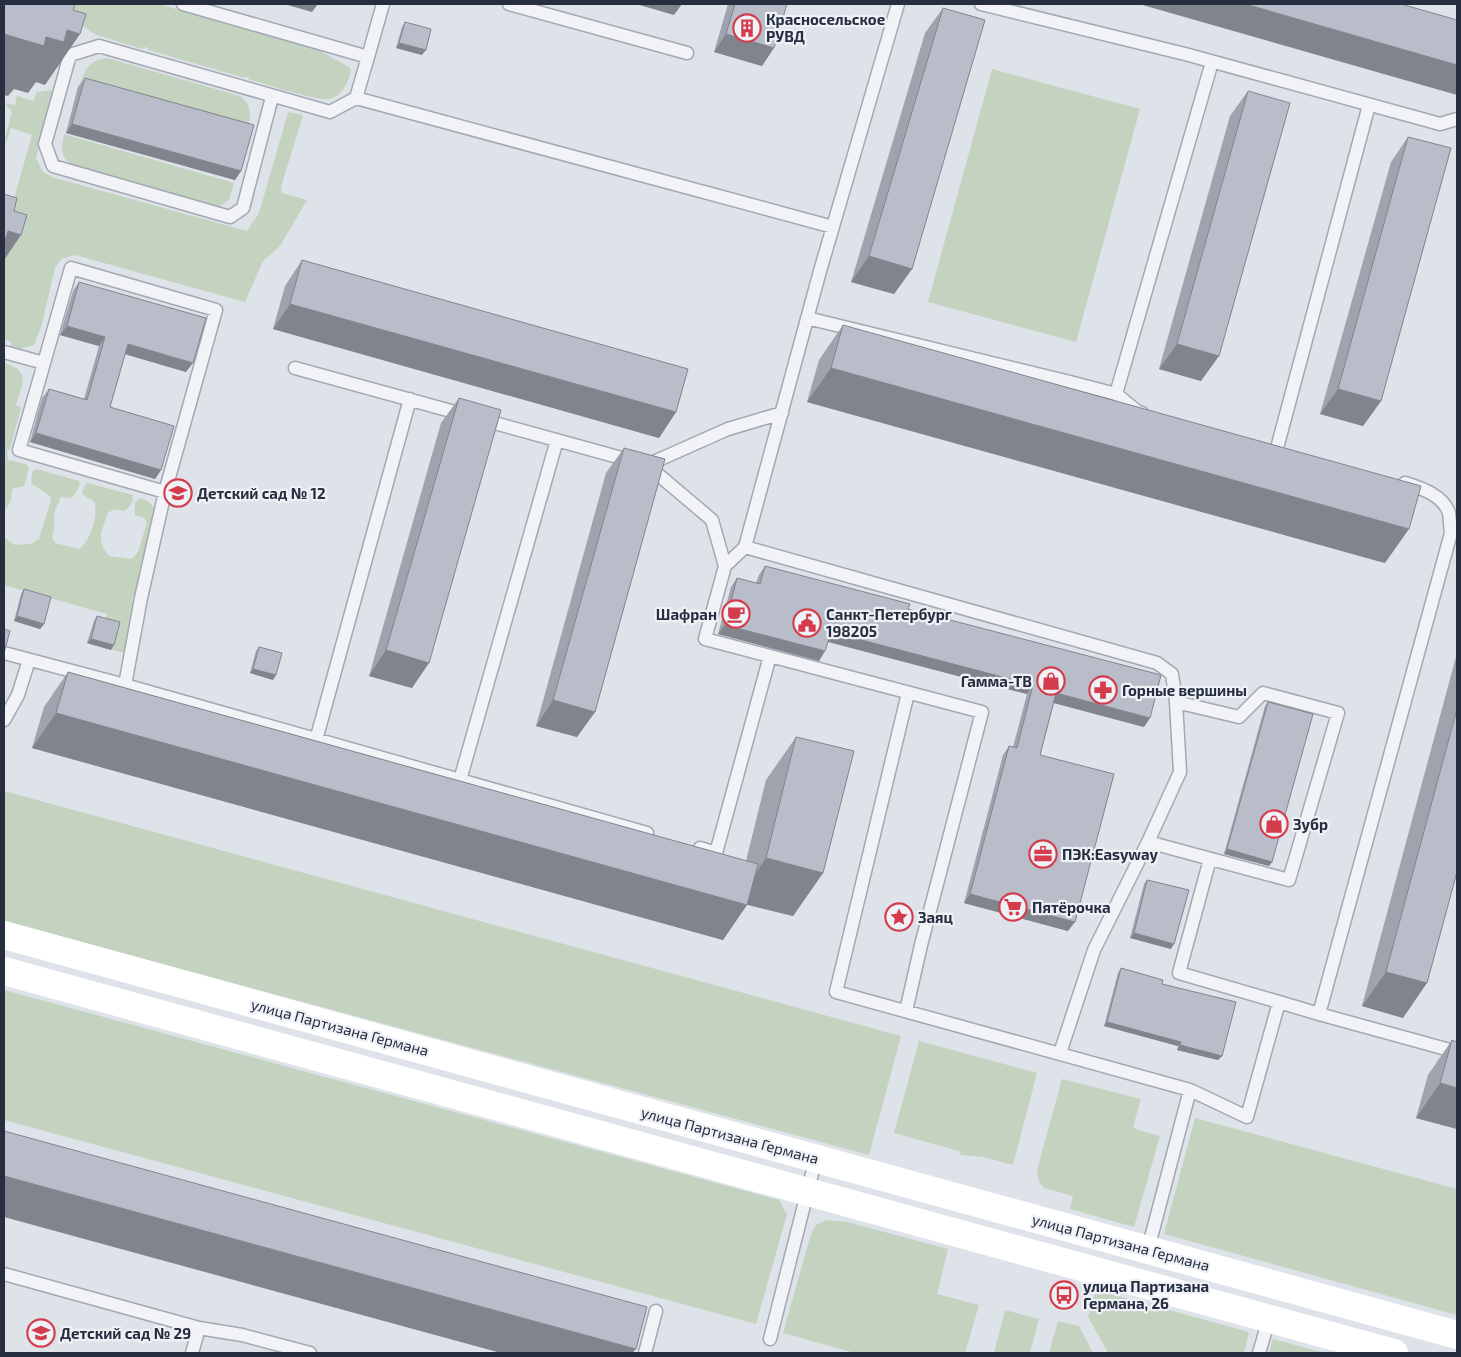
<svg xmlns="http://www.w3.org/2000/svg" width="1461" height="1357" font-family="'Exo 2',sans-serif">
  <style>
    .green { fill: #c3d3bf }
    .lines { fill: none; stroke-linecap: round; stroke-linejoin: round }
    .lane-casing { stroke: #a3a8b3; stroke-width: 15 }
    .lane { stroke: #f1f3f7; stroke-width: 12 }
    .secondary { stroke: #fff; stroke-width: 28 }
    .wall { fill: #9ea3ad }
    .shaded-wall { fill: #81848d }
    .building { fill: #b8bdc9; stroke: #81848d }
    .labels { text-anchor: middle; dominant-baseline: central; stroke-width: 4.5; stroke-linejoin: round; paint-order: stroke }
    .poi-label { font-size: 15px; font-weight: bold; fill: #262e40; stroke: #eef1f6; text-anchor: start }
    .street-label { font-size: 15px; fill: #262e40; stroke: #eef1f6 }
  </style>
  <rect width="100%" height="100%" fill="#dee2e9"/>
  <path class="green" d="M37 4H159L320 51 349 67 351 70C350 81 341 97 329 99 315 101 265 84 248 79L249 77H245V78L148 50V48L144 47 143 49 96 35 74 20 60 69 48 62Z
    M107 58 240 96C253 105 250 119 248 132L80 84C85 69 90 60 107 58Z
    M992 69 1140 109 1076 342 928 302Z
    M51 90 55 92 36 158 43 172 55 178 247 231 259 213 287 116 289 112 303 115 281 187 282 193 307 200 280 246 263 261 245 302 75 255 61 259 55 268 42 324 34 345 19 349 11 348V341L4 340V251L10 213 32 135 11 128 6 143 4 142 12 112 5 103 15 105 17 96 33 101 37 92Z
    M64 134 234 183 229 200 220 206 214 205 78 168C60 160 61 151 64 134Z
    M4 363C32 371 22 383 16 405L21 408 10 449 7 451 8 460 26 464 29 468 24 486 12 489 11 500 5 511 4 510Z
    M37 469 79 481 80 485 72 498 61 497 54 513V528L52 538 55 543 80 549C92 537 97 519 95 502 87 496 76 496 87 483L133 495C133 503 130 507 124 511L114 509 108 513C102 531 95 539 109 556L132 559 138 552 147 523 144 518 135 515V503L139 498C149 500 152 504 157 513L136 593 132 599 135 609 125 653 112 650 117 626 105 622 107 614 4 585V529L5 538 15 545 31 544 39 539 51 500 50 496 32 484 31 480 33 471Z
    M4 791 901 1036 869 1155 4 921Z
    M4 990 779 1200 787 1214 756 1324 4 1120Z
    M919 1041 1037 1073 1013 1165 983 1157 961 1155 959 1151 894 1133Z
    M1062 1079 1141 1099 1133 1127 1138 1130 1160 1136 1134 1227 1070 1209 1073 1196 1044 1188 1039 1182 1037 1170Z
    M1195 1118 1457 1189V1315L1164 1234Z
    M827 1220 847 1222 948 1249 937 1294 979 1305 965 1353H855L783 1333 811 1234 816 1225Z
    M1096 1290 1249 1332 1244 1353H1108L1088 1317Z
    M1005 1310 1039 1319 1030 1353H994Z
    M1058 1321 1079 1326 1093 1353H1049Z
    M1273 1339 1325 1353H1269Z"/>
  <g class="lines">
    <g class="lane-casing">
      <path id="lane" d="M183 4 368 57 356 98 330 112 99 46 70 55 45 144 53 166 230 217 243 208 272 97
        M509 4 687 53
        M981 4 1185 54 1440 124 1457 119
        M368 57 383 4
        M356 98 833 227
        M807 318 1070 382 1116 394 1138 412 1142 413
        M4 352 44 363 19 450 165 492
        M44 363 71 268 216 310 165 492 141 598 125 685
        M295 368 647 465 712 520 725 566
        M1116 394 1212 62
        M1277 448 1369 105
        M647 465 728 429 782 413
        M1405 483C1421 488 1443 495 1449 513 1450 519 1450 527 1451 533L1319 1014 1457 1052
        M745 547 1157 663 1172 674 1176 702 1180 772 1148 842 1094 950 1060 1053
        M4 653 125 685 647 833
        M770 656 705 639 725 566 745 547 820 271 898 4
        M908 693 836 992 1190 1090 1247 1117 1279 1002 1319 1014
        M4 720 18 695 29 660
        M316 740 410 399
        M460 780 557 440
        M1148 842 1289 880 1338 713 1263 693 1239 717 1176 702
        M700 848 716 853 770 656 982 712 921 945 906 1011
        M1210 859 1179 973 1279 1002
        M1148 1249 1190 1090
        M4 1274 199 1328 242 1335 310 1353
        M770 1339 816 1158
        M192 1353 199 1328
        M645 1353 656 1311
        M1259 1353 1269 1319"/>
    </g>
    <use href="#lane" class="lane"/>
    <path class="secondary" d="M4 935 1457 1335
      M4 971 1394 1353"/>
  </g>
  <path class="wall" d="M728 4H787L762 66 714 52Z
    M943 8 912 269 894 294 851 282 925 33Z
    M405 22 422 55 396 48 402 27Z
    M85 78 241 171 235 180 66 133 78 87Z
    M1248 91 1201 381 1159 369 1230 116Z
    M1408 137 1381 401 1363 426 1320 414 1391 162Z
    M302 260 676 412 659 438 273 329 285 286Z
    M79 282 186 372 125 354 110 407 161 470 155 479 30 442 42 398 49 389 84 399 99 346 60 335 73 291Z
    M843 325 1385 563 807 402 819 360Z
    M459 398 412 688 369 676 441 423Z
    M624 448 595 712 577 737 536 726 606 473Z
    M765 566 908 609 1144 727 1054 703 1040 755 1068 931 964 903 1003 755 1009 746 1013 747 1027 694 828 642 819 661 718 634 731 587 737 578 756 583 759 575Z
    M24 589 44 624 40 629 14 621 21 594Z
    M97 616 111 650 87 643 94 621Z
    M259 647 273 680 250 673 256 651Z
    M1457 653V872L1403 1018 1362 1006Z
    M68 672 746 861 766 780 796 737 823 873 793 916 747 904 723 940 32 748 44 707Z
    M1268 702 1272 862 1269 866 1224 854 1265 706Z
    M1147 880 1171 949 1130 938 1144 884Z
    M1121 968 1162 984 1222 1056 1218 1060 1177 1050 1178 1046 1104 1026 1118 973Z
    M1452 1040 1457 1129 1416 1118 1428 1075Z"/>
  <path class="shaded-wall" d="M284 4H318L312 12Z
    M636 4H682L674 15Z
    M1139 4H1245L1457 65V95Z
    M67 30 80 34 45 85 36 82 28 93 14 89 8 96 4 95V34L46 37Z
    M726 34 774 48 762 66 714 52Z
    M399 43 426 50 422 55 396 48Z
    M72 124 241 171 235 180 66 133Z
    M8 231 21 235 4 260V237Z
    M869 256 912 269 894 294 851 282Z
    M290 304 676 412 659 438 273 329Z
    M67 326 105 337 99 346 60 335Z
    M128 344 193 363 186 372 121 353Z
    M1177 344 1219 356 1201 381 1159 369Z
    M831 368 1409 529 1385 563 807 402Z
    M1338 389 1381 401 1363 426 1320 414Z
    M36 433 161 470 155 479 30 442Z
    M17 616 44 624 40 629 14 621Z
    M725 625 825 651 819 661 718 634Z
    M831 632 1033 685 1027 694 825 641Z
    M91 639 114 645 111 650 87 643Z
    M386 650 429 663 412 688 369 676Z
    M253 669 276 675 273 680 250 673Z
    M1056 693 1150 718 1144 727 1050 702Z
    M553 700 595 712 577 737 536 726Z
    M56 713 747 905 723 940 32 748Z
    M1227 849 1272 862 1269 866 1224 854Z
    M766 858 823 873 793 916 736 902Z
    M970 894 1075 922 1068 931 964 903Z
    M1134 933 1174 944 1171 949 1130 938Z
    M1386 972 1427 983 1403 1018 1362 1006Z
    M1107 1022 1181 1042 1178 1046 1104 1026Z
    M1180 1045 1222 1056 1218 1060 1177 1050Z
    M1440 1083 1457 1088V1129L1416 1118Z
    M4 1176 636 1349 632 1353H501L4 1217Z"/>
  <path class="building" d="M4 4H75L73 10 86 14 80 34 67 30 64 42 46 37 44 46 4 34Z
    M735 4H787L774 48 726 34Z
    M1245 4H1401L1457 20V65Z
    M943 8 985 20 912 269 869 256Z
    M405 22 431 29 426 50 399 43Z
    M85 78 254 125 241 171 72 124Z
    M1248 91 1290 103 1219 356 1177 344Z
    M1408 137 1451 148 1381 401 1338 389Z
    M4 194 17 198 14 211 27 215 21 235 8 231 4 243Z
    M302 260 688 369 676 412 290 304Z
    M79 282 206 318 193 363 128 344 110 407 174 426 161 470 36 433 49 389 87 400 105 337 67 326Z
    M843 325 1421 486 1409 529 831 368Z
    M459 398 501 410 429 663 386 650Z
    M624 448 665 459 595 712 553 700Z
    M765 566 910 604 908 609 1161 675 1150 718 1056 693 1040 755 1114 774 1075 922 970 894 1009 746 1017 748 1033 685 831 632 825 651 725 625 737 578 760 584Z
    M24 589 51 597 44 624 17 616Z
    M97 616 120 622 114 645 91 639Z
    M4 629 10 631 4 653Z
    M259 647 282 653 276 675 253 669Z
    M68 672 758 864 747 905 56 713Z
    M1268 702 1313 714 1272 862 1227 849Z
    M1457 709V872L1427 983 1386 972Z
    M796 737 854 751 823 873 766 858Z
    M1147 880 1189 890 1174 944 1134 933Z
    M1121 968 1163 980 1162 984 1236 1002 1222 1056 1180 1045 1181 1042 1107 1022Z
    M1452 1040 1457 1042V1088L1440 1083Z
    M4 1131 647 1307 636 1349 4 1176Z"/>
  <defs>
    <g id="building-ring" transform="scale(1.4375)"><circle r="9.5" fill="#eef1f6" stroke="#d53c4b" stroke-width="1.5"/><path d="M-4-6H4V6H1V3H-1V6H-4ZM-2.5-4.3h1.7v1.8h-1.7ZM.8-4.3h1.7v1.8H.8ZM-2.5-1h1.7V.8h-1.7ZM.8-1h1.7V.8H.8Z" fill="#d53c4b"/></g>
    <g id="school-ring" transform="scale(1.4375)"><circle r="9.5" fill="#eef1f6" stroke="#d53c4b" stroke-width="1.5"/><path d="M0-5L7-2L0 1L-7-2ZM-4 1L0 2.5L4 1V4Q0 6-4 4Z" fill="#d53c4b"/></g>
    <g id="cafe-ring" transform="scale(1.4375)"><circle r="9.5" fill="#eef1f6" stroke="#d53c4b" stroke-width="1.5"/><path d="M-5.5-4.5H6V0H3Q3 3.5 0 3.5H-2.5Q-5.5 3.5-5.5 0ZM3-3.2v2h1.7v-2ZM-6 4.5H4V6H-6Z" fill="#d53c4b"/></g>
    <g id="civic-ring" transform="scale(1.4375)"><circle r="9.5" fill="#eef1f6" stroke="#d53c4b" stroke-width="1.5"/><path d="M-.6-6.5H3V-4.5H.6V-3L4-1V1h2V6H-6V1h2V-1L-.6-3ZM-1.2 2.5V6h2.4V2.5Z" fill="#d53c4b"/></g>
    <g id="shop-ring" transform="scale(1.4375)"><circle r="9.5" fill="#eef1f6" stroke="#d53c4b" stroke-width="1.5"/><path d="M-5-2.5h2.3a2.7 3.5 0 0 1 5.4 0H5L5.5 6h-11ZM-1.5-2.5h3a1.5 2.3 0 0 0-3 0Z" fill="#d53c4b"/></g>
    <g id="pharmacy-ring" transform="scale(1.4375)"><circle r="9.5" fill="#eef1f6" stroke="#d53c4b" stroke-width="1.5"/><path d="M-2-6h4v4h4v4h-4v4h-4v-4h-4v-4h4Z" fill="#d53c4b"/></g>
    <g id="office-ring" transform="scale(1.4375)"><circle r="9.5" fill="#eef1f6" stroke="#d53c4b" stroke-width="1.5"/><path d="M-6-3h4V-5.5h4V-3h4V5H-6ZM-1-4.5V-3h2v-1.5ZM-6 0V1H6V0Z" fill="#d53c4b"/></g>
    <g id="supermarket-ring" transform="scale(1.4375)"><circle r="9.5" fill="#eef1f6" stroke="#d53c4b" stroke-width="1.5"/><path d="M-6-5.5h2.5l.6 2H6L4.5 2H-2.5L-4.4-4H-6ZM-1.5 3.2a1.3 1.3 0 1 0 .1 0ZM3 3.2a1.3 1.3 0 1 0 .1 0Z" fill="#d53c4b"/></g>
    <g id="sight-ring" transform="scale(1.4375)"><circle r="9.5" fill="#eef1f6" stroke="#d53c4b" stroke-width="1.5"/><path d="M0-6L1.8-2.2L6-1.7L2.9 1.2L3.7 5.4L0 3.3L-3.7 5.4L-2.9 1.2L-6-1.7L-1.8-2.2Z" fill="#d53c4b"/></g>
    <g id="bus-ring" transform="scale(1.4375)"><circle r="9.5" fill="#eef1f6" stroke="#d53c4b" stroke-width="1.5"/><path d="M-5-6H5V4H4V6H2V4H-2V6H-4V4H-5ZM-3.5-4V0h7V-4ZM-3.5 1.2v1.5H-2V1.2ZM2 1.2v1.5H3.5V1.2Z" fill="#d53c4b"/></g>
  </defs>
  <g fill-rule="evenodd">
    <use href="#building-ring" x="747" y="28"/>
    <use href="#school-ring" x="178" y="493"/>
    <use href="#cafe-ring" x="736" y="614"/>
    <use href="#civic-ring" x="807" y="623"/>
    <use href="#shop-ring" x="1051" y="681"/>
    <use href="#pharmacy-ring" x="1103" y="690"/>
    <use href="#shop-ring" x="1274" y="824"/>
    <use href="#office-ring" x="1043" y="854"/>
    <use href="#supermarket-ring" x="1013" y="907"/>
    <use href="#sight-ring" x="899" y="917"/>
    <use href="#bus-ring" x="1064" y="1295"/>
    <use href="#school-ring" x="41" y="1333"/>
  </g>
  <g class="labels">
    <g class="poi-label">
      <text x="766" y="19">Красносельское<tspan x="766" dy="17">РУВД</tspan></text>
      <text x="197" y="493">Детский сад № 12</text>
      <text x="717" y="614" text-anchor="end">Шафран</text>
      <text x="826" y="614">Санкт-Петербург<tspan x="826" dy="17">198205</tspan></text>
      <text x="1032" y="681" text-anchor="end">Гамма-ТВ</text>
      <text x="1122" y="690">Горные вершины</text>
      <text x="1293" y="824">Зубр</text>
      <text x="1062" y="854">ПЭК:Easyway</text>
      <text x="1032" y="907">Пятёрочка</text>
      <text x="918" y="917">Заяц</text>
      <text x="1083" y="1286">улица Партизана<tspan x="1083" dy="17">Германа, 26</tspan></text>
      <text x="60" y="1333">Детский сад № 29</text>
    </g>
    <g class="street-label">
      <text transform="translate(340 1027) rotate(15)">улица Партизана Германа</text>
      <text transform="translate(730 1135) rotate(15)">улица Партизана Германа</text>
      <text transform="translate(1121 1242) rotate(15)">улица Партизана Германа</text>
    </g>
  </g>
  <rect width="1461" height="1357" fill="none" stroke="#262e40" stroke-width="10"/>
</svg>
